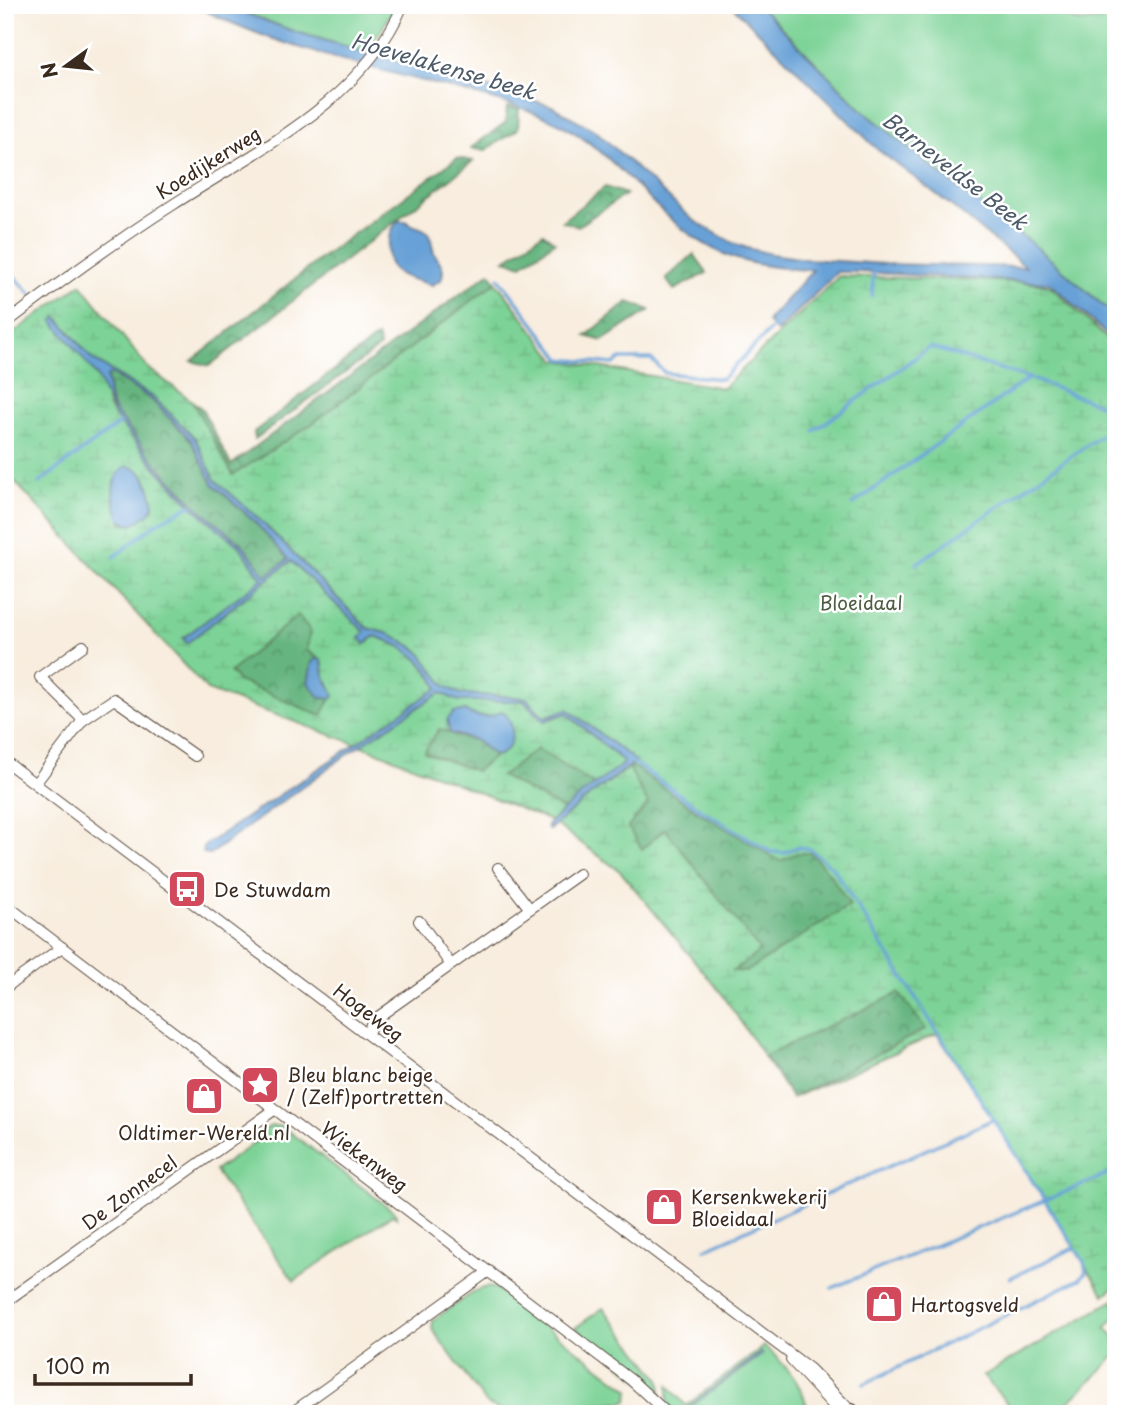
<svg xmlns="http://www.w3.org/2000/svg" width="1121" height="1419" font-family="'Playpen Sans',sans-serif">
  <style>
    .green { fill: #7dd397; stroke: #5c7e5a; stroke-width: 2 }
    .forest { fill: url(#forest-crowns); stroke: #50704f; stroke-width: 2 }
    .wetland { fill: url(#wetland-marsh); stroke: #5c7e5a; stroke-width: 2; fill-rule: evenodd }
    .water { fill: #68a1d7; stroke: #52667a; stroke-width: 2; fill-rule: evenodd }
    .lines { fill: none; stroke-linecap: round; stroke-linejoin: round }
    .stream { stroke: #68a1d7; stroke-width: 3.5 }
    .street-casing { stroke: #57473b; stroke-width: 12 }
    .secondary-casing { stroke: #57473b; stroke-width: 17 }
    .street { stroke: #fff; stroke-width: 10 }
    .secondary { stroke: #fff; stroke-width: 14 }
    .labels { text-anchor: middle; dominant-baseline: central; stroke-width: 5; stroke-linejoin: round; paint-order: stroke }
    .street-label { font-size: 19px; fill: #3b2a1e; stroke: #fff }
    .park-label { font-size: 19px; fill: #4f5d42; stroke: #fff }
    .poi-label { font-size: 19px; fill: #3b2a1e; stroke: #fff; text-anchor: start }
    .water-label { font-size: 21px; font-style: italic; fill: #4d5a68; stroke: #fff }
  </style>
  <defs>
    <pattern id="forest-crowns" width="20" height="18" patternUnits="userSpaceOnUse" patternTransform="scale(1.75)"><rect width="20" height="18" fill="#66b580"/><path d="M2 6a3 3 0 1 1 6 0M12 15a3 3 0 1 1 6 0" fill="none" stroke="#559368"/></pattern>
    <pattern id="wetland-marsh" width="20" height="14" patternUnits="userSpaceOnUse" patternTransform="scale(1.75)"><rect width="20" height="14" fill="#7dd397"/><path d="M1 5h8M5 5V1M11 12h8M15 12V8" fill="none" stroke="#6db582"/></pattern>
  </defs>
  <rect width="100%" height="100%" fill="#fff"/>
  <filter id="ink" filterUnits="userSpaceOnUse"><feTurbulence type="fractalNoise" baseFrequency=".0143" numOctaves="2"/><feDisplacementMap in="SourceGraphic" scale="14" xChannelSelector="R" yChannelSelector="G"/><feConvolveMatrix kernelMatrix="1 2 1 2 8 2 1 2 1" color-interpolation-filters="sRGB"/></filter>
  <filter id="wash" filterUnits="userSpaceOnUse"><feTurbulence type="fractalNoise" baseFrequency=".00686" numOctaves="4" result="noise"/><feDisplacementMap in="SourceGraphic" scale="28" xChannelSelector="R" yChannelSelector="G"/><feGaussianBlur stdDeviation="1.57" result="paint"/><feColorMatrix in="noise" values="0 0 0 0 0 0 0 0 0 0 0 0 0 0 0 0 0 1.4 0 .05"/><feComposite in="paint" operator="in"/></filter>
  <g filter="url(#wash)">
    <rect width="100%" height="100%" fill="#f8edde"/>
    <path class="green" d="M224 5H396L380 32 365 52 293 31Z
      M759 5H1046L1071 19 1080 22 1101 20 1116 29V317L1034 245 933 168 861 109Z
      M271 1126H282L397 1214V1218L392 1215 294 1281 215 1171 265 1135 263 1130Z
      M487 1287 495 1288 629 1390 628 1400 623 1402 592 1404 580 1414H506L486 1403 432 1329 433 1320 477 1290Z
      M1114 1300 1116 1316 1105 1328 1116 1338V1355L1057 1414H1017L983 1376Z
      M603 1308 660 1379 661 1397 575 1328Z
      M764 1346C784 1363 805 1386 808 1413L677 1414 668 1406V1385L686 1406Z"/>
    <path class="forest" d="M507 107 519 109 518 129 484 151 471 148 506 122Z
      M457 158 473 161 209 366 192 361 321 258Z
      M605 187 626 194 578 226 562 221Z
      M543 233 555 242 522 265 505 260Z
      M694 254 707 273 674 290 666 279Z
      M490 272 496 282 312 424 233 475 192 401 202 409 231 465Z
      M628 302 650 310 602 341 586 336Z
      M377 337 380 347 255 439 254 432Z
      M110 374 151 399 191 440 213 484 254 521 289 558 266 577 243 545 195 505 158 466 114 410 109 397 107 377Z
      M298 615 310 630 307 650 317 658 312 663 321 698H333L322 716 238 681 230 672Z
      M439 729 460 737 475 740 495 756 476 772 424 752Z
      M537 749 595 785 564 810 500 776Z
      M632 766 705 816 798 853H811L829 873 850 905 746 972 731 970 760 951 664 829 642 850 628 827 648 804 629 768Z
      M899 993 926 1029 792 1098 765 1056Z"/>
    <path class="wetland" d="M839 276 1024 282 1050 286 1116 347V1286L1104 1295 994 1120 937 1034 792 1098 722 994 621 872 555 824 589 796 629 768 648 804 628 827 642 849 665 829 760 951 733 971 746 972 850 905 829 873 811 853H798L780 861 705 816 632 766 635 761 568 709 544 717 526 698 461 694 445 686 418 650 390 634 367 628 257 517 215 480 194 438 153 397 92 359 57 317 103 386 109 408 114 415 156 468 193 507 241 548 263 579 184 638 187 642 291 561 365 632V644L375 636C407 647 424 657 438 689L356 744 207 690 5 471V339L81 284 148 368 192 401 233 475 312 424 496 282 556 360 723 388ZM145 477 154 508 133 525 122 523 114 498V481ZM298 615 310 630 307 650 322 661 324 675 334 694 321 716 238 681 230 672ZM899 993 926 1029 792 1098 765 1056Z
      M440 693 460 701H524L544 721 566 713 622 760V765L595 785 537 749 501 776 564 810 551 821 360 745ZM464 711C479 718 488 719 502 711L500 755 495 756 476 771 424 752 439 729 450 733Z"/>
    <path class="water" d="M194 5H224L293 31 552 106 596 131 693 220 733 243 747 248 771 254 806 259 886 264 1026 267 953 207 877 149 731 5H759L861 109 933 168 1034 245 1116 317V343L1050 283 860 272H837L777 332 767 321 813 270C783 269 751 266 724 254 658 226 622 155 558 123 526 107 491 99 457 90 369 66 275 48 194 5Z
      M398 221H406C412 227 420 226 426 231 433 237 431 246 434 253 440 263 446 268 441 280L432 285C405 276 382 277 389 241 391 233 392 227 398 221Z
      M57 317 92 359 153 397 195 438 215 480 257 517 367 628 390 634 418 650 445 686 461 694 526 698 544 717 567 709 636 761 634 763 589 796 549 830 547 825 582 794 622 765V760L566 713 544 721 524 701H459L440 693 349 753 209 855 203 853 204 846 438 688C424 659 405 646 375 636L365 644 360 638 365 632 291 561 187 643 183 638 262 579 241 548 193 507 156 468 114 415 97 376 53 321ZM111 374 151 399 191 440 213 484 254 521 288 559 266 576 243 545 195 505 158 466 114 410 109 397 107 377Z
      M126 466C145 467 151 489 154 505L151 512 133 525 120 520C113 501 107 480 126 466Z
      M317 658 322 661 324 675 334 694 333 698H321L308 683 312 662Z
      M464 711C479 718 488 719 502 711 517 722 516 752 495 756L475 740 450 733 447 720 454 712Z
      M761 1352 763 1354 684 1411Z"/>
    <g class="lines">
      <path class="stream" d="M5 267 33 296
        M499 278 561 359 613 364 621 359H651L665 373 722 379 776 324
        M872 296 874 271
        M814 431 930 347 1029 378 1116 411
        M39 483 120 423
        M852 505 1029 378
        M114 557 157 523 191 505
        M916 564 1116 425
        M631 761 703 811 771 852 784 853 797 847 810 849 833 868 1084 1262 1086 1272 1080 1279 864 1384
        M705 1249 992 1120
        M1010 1278 1074 1248
        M832 1288 1116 1171"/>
    </g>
  </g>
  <g filter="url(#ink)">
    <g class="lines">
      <g class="street-casing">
        <path id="street" d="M5 324C60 282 116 241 174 204 257 150 362 102 403 5
          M83 646 40 677 83 720
          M5 761 810 1369 851 1411
          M35 784 83 720 114 699 195 756
          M498 868 530 909
          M5 904 631 1380 668 1414
          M419 921 451 965
          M5 988 62 947
          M368 1035 371 1024 378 1017 579 874
          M5 1302 274 1110
          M791 1360 841 1414
          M290 1414 489 1271"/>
      </g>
      <g class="secondary-casing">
        <path id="secondary" d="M839 1414 851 1411 854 1414"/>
      </g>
      <use href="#street" class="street"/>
      <use href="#secondary" class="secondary"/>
    </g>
  </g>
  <defs>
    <g id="bus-square" transform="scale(2.0125)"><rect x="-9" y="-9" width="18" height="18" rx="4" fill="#d1495b" stroke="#fff"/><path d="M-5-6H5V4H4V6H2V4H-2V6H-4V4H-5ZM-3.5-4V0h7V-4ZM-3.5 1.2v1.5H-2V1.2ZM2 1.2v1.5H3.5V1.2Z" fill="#fff"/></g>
    <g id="sight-square" transform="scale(2.0125)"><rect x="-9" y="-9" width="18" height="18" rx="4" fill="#d1495b" stroke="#fff"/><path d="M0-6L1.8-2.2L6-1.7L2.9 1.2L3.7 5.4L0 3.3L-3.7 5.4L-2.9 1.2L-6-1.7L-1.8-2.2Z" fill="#fff"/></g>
    <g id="shop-square" transform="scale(2.0125)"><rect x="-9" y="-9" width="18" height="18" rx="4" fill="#d1495b" stroke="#fff"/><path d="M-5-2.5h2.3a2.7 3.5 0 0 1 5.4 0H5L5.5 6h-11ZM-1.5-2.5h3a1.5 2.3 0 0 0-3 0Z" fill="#fff"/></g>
  </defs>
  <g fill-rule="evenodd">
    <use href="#bus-square" x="187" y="889"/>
    <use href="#sight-square" x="260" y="1085"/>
    <use href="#shop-square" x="204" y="1096"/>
    <use href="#shop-square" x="664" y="1207"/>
    <use href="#shop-square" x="884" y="1304"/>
  </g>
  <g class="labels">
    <g class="street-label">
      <text transform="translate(208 162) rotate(-32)">Koedijkerweg</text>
      <text transform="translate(369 1012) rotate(37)">Hogeweg</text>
      <text transform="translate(365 1156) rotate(37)">Wiekenweg</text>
      <text transform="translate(129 1192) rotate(-36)">De Zonnecel</text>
    </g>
    <g class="park-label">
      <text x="861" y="602">Bloeidaal</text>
    </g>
    <g class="poi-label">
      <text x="214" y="889">De Stuwdam</text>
      <text x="287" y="1074">Bleu blanc beige<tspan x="287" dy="22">/ (Zelf)portretten</tspan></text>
      <text x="204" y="1132" text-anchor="middle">Oldtimer-Wereld.nl</text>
      <text x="691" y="1196">Kersenkwekerij<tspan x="691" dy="22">Bloeidaal</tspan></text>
      <text x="911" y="1304">Hartogsveld</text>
    </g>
    <g class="water-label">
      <text transform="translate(444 65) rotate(16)">Hoevelakense beek</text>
      <text transform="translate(956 170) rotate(38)">Barneveldse Beek</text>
    </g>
  </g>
  <rect width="1121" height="1419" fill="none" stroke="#fff" stroke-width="28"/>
  <g transform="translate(66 66) rotate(255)" stroke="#ffffff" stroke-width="5" paint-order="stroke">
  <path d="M0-5L12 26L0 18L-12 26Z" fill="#3b2a1e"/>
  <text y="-10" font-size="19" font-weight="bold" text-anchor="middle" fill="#3b2a1e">N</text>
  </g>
  <path d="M35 1374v10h156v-10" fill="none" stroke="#3b2a1e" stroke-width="3.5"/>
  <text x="46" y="1374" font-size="21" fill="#3b2a1e" stroke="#ffffff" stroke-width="5" paint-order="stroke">100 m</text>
</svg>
